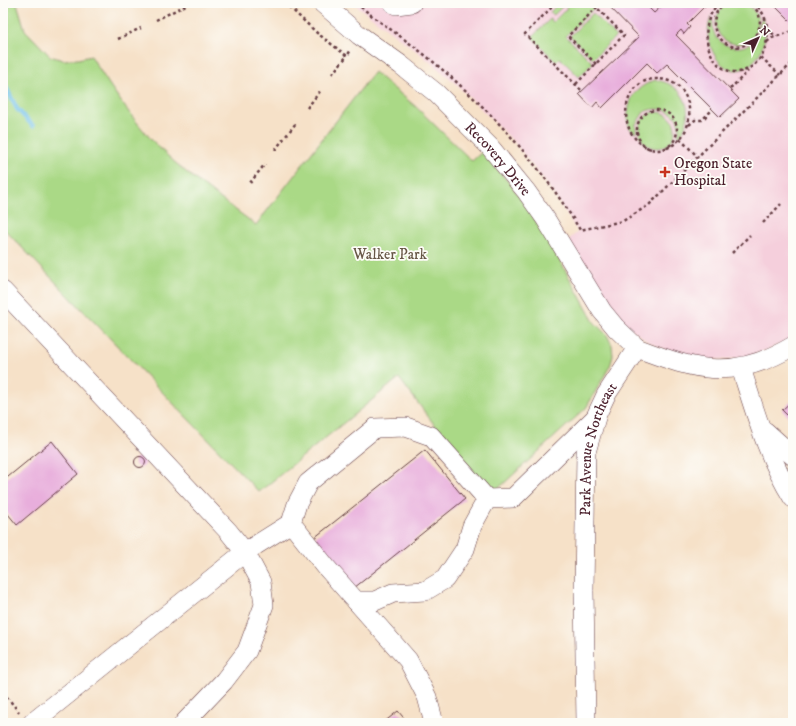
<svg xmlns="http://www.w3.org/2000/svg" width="796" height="726" font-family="'IM FELL DW Pica',serif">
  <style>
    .built { fill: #f5cfdc }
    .green { fill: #aad986; stroke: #7a7c58 }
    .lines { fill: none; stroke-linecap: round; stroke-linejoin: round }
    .stream { stroke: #70c1eb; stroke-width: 4.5 }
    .building { fill: #e8aedc }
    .minor-casing { stroke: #643c43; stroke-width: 20 }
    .path { stroke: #643c43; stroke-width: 2.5; stroke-dasharray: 3 3; stroke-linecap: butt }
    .minor { stroke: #fff; stroke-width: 19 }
    .poi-dot { fill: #c8321e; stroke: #fdfcf7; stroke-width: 1.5 }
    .labels { text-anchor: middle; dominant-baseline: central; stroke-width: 3.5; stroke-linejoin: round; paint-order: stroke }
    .street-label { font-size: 15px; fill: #4a1f2b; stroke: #fdfcf7 }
    .poi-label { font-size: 15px; fill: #4a1f2b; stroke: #fdfcf7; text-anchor: start }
    .park-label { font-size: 15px; fill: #675746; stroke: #fdfcf7 }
  </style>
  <rect width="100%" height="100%" fill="#fdfcf7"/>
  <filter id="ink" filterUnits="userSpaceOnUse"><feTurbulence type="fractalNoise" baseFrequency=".025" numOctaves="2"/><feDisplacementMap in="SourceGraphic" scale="8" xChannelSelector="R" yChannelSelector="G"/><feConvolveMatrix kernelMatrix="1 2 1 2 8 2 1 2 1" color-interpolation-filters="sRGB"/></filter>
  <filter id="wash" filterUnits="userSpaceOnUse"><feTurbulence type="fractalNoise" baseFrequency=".012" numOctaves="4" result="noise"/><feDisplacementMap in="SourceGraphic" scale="16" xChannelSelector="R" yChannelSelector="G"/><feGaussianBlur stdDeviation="0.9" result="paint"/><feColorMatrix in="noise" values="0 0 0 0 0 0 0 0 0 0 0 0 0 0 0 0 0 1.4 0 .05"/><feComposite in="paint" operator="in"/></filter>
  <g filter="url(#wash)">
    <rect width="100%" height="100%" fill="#f6e1c8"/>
    <path class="built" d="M353 3H793V337L770 349 743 358 709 360 674 354 647 341 621 321 605 301 568 240 578 232 547 184 514 142 452 80 419 53Z"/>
    <path class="green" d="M716 23a21 21 0 1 1 42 0a21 21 0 1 1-42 0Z
      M3 3H17L25 30 50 56 63 60 78 59 91 56C109 85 127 112 150 138 180 171 220 198 256 225L374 72 415 106 472 161 482 152 512 186 545 234 594 322 607 335 612 345 613 356 610 366 586 408 489 497 399 378 259 492 3 228Z
      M559 3H589L594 8 566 36 593 63 579 77 560 58 556 62 532 37 550 19 553 22 567 8 564 5 554 15 550 12Z
      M593 13 616 36 593 59 570 36Z
      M711 17C714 22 712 29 715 35 724 50 746 52 757 37 761 31 759 23 762 17 777 55 732 95 712 50 707 39 707 28 711 17Z
      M655 80C684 83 697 112 680 136L678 135C685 113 660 104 644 112L636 124V133C623 130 628 102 634 94 640 87 647 83 655 80Z
      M639 130a18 18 0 1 1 36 0a18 18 0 1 1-36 0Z"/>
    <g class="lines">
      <path class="stream" d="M3 81 17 109 33 126"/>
    </g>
    <g id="blocks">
      <path class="building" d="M606 3H644L654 13 665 3H708L687 24 690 27 684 34 681 30 676 35 739 99 720 117 667 64 657 73 647 63 602 108 597 102 592 108 579 94 639 37Z
        M772 3H793V24Z
        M793 400V421L782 410Z
        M52 441 78 474 17 525 3 508V481Z
        M425 450 465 499 354 588 314 538Z
        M134.5 462a5.5 5.5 0 1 1 11 0a5.5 5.5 0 1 1-11 0Z
        M398 711 408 723H383Z"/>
    </g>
  </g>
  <g filter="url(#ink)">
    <use href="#blocks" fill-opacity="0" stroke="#643c43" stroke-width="1"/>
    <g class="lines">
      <g class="minor-casing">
        <g id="minor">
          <path id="s1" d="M322 3 359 35 401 65 436 93 490 147 526 191 545 218 602 311 616 328 637 348"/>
          <path d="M393 3 396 5 412 3"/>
          <path d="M3 291 228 531 245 552 261 582 264 605 247 651 224 681 184 723"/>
          <path d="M741 368C755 411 768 459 793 498"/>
          <path d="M765 431 793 456"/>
          <path d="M291 523 326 567 356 601H375L393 593 425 591 445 579 465 549 472 526 487 499"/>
          <path d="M356 601 408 660 427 697 434 723"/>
          <path d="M32 723 245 552 291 523 297 504 308 483 375 428 406 427 431 436 487 499 513 498 595 418"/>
          <path id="s2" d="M586 723 584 591 586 452 597 414 606 395 637 348C697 371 734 381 793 346"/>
        </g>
      </g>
      <path class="path" d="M285 3 317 33 347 56 351 50
        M356 3C380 23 407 40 431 60 489 108 541 165 580 230L623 221 649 205 793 62
        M556 3 525 34 582 91
        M719 3C687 35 722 95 756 63 762 57 766 48 767 39 769 26 765 12 754 3
        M726 3C718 7 714 15 714 24 714 31 718 37 724 42 749 61 776 17 748 3
        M156 20 186 5
        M768 28 770 32 777 36
        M118 39 141 28
        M767 42 772 38 793 31
        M761 57 780 75
        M596 64 568 36 597 7
        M332 74 347 56
        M576 84 624 35 592 3
        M730 89 748 71
        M307 108 321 90
        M637 130a20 20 0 1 1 40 0a20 20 0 1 1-40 0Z
        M689 125 695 120H702L712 110
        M680 139 698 157
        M651 149C612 135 622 76 659 79 697 81 700 138 664 149
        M275 150 296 123
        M250 183 265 164
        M763 223 781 204
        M732 253 750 235
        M3 692 19 712"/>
      <use href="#minor" class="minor"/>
    </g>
  </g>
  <path class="poi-dot" d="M663 166h4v4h4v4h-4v4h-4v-4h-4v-4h4z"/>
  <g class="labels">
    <g class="street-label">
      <text stroke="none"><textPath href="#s1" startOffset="236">Recovery Drive</textPath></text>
      <text stroke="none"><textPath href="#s2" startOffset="276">Park Avenue Northeast</textPath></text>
    </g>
    <g class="poi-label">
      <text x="674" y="163">Oregon State<tspan x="674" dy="17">Hospital</tspan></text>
    </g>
    <g class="park-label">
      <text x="390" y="254">Walker Park</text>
    </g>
  </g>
  <rect width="796" height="726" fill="none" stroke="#fdfcf7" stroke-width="16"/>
  <g transform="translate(758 38) rotate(45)" stroke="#fdfcf7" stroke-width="3" paint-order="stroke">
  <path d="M0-3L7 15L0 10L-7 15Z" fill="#4a1f2b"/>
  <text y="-6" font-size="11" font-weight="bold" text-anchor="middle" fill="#4a1f2b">N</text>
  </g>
</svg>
